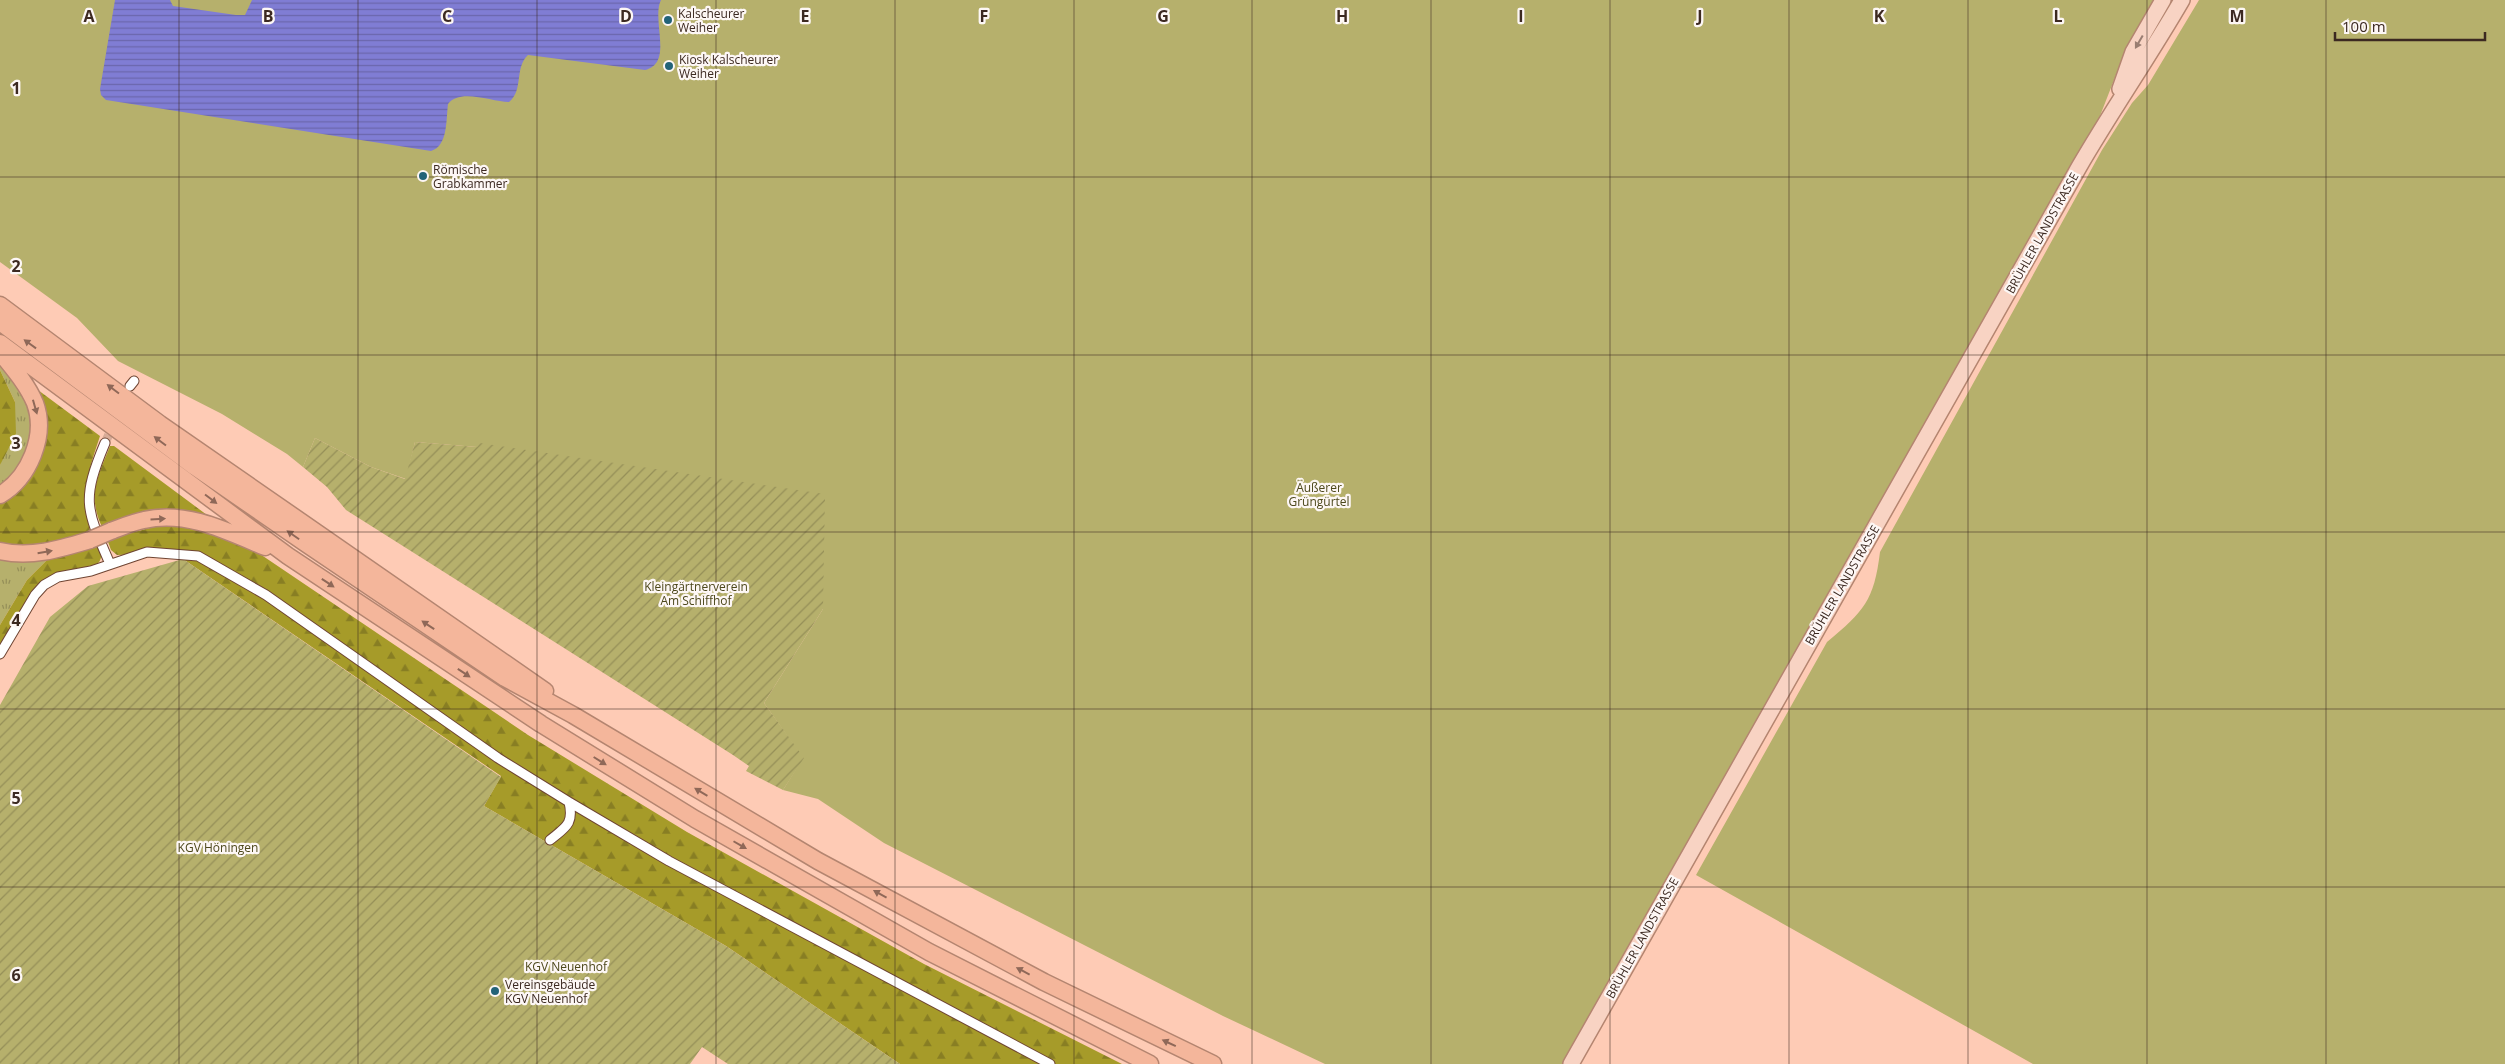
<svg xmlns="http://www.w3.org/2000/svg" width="2505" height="1064" font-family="'Open Sans',sans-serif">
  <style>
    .grass { fill: url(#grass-tufts) }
    .forest { fill: url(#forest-firs) }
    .park { fill: #b6b06c }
    .garden { fill: url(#garden-furrows) }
    .water { fill: url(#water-rules) }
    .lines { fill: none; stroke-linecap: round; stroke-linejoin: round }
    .street-tunnel { stroke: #d7ab97; stroke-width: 9; stroke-dasharray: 9 4.5; stroke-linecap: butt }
    .street-casing { stroke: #6f4533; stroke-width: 11 }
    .primary-casing { stroke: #b48570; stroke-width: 18 }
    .highway-casing { stroke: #b48570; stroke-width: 19 }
    .street { stroke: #fff; stroke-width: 9 }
    .primary { stroke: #f8d3c3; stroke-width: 15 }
    .highway { stroke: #f4b69b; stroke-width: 16 }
    .highway-bridge-casing { stroke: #b48570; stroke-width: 19; stroke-linecap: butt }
    .highway-bridge { stroke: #f4b69b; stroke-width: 16 }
    .oneway { fill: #9a7e72 }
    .oneway2 { fill: #8f6858 }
    .grid { fill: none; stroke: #3c2921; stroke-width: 1; stroke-opacity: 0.55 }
    .poi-dot { fill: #236378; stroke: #fdf7f5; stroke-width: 2 }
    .labels { text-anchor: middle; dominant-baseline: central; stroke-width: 4.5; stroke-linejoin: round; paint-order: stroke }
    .poi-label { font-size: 12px; fill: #3c2921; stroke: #fdf7f5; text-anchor: start }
    .street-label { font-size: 12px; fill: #3c2921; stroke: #fdf7f5 }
    .park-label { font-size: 12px; fill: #4d481c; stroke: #fdf7f5 }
    .grid-label { font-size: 16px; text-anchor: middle; font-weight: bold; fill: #3c2921; stroke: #fdf7f5; stroke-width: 4.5; stroke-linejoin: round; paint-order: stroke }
  </style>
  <defs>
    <pattern id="grass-tufts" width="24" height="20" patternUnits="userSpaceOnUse" patternTransform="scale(1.25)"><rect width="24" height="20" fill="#b6b06c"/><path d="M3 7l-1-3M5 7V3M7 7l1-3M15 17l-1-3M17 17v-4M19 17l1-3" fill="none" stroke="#958f58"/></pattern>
    <pattern id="forest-firs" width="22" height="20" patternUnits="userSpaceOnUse" patternTransform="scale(1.25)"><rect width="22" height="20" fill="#a69b29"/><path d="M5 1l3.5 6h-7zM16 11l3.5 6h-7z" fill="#887e23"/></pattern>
    <pattern id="garden-furrows" width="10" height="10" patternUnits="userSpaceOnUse" patternTransform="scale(1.25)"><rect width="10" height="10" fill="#b6b06c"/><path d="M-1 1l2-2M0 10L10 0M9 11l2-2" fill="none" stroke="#958f58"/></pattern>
    <pattern id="water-rules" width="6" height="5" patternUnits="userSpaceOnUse" patternTransform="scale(1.25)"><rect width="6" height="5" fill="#807dd4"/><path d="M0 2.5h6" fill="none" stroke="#6a66ac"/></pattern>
  </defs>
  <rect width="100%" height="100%" fill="#fecbb5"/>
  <path class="grass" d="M0 364 19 382 34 420 24 463 0 487V465L15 402 0 370Z
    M0 556 47 560 27 580 0 625Z"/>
  <path class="forest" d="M0 370 15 402 16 434 0 465Z
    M38 390 100 436C88 472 81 492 90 531 56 544 37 548 0 544V502L22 487Z
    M110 446H114L207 515 187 512 102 527C87 495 98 476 110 446Z
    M165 524 180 525 242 542 528 735 687 832 924 964 1122 1064H900L726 946 484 806 501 776 183 559 148 554 117 555 111 550 107 539Z
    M95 543 101 551C102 559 100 563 93 567L53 575 0 650V625L27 580 47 560Z"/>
  <path class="park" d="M0 0H2155L2121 62 2098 121 1563 1064H1325L1223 1016 884 843 818 799 783 790 803 758 764 703 823 609 477 447 415 442 406 479 371 467 315 438 303 467 287 454 222 414 118 361 77 318 0 262Z
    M2199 0H2505V1064H2033L1696 875 1827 642C1864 611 1874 601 1880 552L2102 150 2132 103 2148 85Z"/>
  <path class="garden" d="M315 438 371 467 405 479 415 442 477 447 480 443 825 494 823 609 764 703 804 758 783 790 746 771 749 766 733 755 346 510 327 487 303 467Z
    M183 559 501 777 484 806 726 946 900 1064H728L702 1047 690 1064H0V705L50 617 88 586Z"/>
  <path class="water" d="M115 0H170L173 6 236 15H245L252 0H661C651 20 674 63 645 70L528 55C514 68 524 90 509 102 492 102 460 88 448 104 446 120 448 146 431 151L106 100 101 95 100 89Z"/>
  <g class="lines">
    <path class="street-tunnel" d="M105 443 114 423"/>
    <g class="street-casing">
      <path id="street" d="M130 386 134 381
        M105 443C81 500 86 509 110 564
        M0 654 35 595 44 585 58 577 91 571 147 552 198 556 266 595 498 758 569 802 669 861 1050 1064
        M550 840C566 827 574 824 569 802"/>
    </g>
    <g class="primary-casing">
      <path id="primary" d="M2120 89 2133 52 2163 0
        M1571 1064 2079 167C2112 110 2149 57 2182 0"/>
    </g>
    <g class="highway-casing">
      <path id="highway" d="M0 305 160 424 545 691
        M0 322 195 467 305 543 505 678 573 715 818 861 1044 982 1213 1064
        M0 343 288 556 541 724 695 819 929 952 1150 1064
        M0 352C13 368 27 384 35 403 47 436 29 478 0 495
        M111 531C122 527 133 522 144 520 186 510 227 531 265 547
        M0 551C31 558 60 549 90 540"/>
    </g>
    <use href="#street" class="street"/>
    <use href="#primary" class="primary"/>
    <use href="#highway" class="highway"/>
    <g class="highway-bridge-casing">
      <path id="highway-bridge" d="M90 540 111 531"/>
    </g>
    <use href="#highway-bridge" class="highway-bridge"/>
  </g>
  <defs><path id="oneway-solid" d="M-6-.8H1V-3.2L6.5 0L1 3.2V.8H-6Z" transform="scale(1.25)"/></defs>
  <use class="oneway" href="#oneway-solid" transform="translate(2139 42) rotate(120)"/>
  <g class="oneway2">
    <use href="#oneway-solid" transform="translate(30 344) rotate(-144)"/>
    <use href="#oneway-solid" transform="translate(113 389) rotate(-143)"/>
    <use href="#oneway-solid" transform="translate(35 407) rotate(74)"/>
    <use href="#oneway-solid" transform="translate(160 441) rotate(-143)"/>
    <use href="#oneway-solid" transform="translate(211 499) rotate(37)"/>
    <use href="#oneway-solid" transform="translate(158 519) rotate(-3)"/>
    <use href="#oneway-solid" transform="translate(293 535) rotate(-145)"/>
    <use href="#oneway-solid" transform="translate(45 552) rotate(-10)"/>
    <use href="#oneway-solid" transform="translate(328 583) rotate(34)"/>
    <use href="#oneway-solid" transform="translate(428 625) rotate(-146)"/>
    <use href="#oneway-solid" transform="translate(464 673) rotate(34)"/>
    <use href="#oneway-solid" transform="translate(600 761) rotate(32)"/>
    <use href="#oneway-solid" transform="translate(701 792) rotate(-149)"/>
    <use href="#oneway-solid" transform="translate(740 845) rotate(30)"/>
    <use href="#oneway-solid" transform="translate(880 894) rotate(-151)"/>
    <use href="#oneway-solid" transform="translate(1023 971) rotate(-152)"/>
    <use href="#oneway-solid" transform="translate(1169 1043) rotate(-155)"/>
  </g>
  <path class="grid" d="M179 0V1064M358 0V1064M537 0V1064M716 0V1064M895 0V1064M1074 0V1064M1252 0V1064M1431 0V1064M1610 0V1064M1789 0V1064M1968 0V1064M2147 0V1064M2326 0V1064M0 177H2505M0 355H2505M0 532H2505M0 709H2505M0 887H2505"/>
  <g class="poi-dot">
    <circle cx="668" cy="20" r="5"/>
    <circle cx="669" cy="66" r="5"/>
    <circle cx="423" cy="176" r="5"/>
    <circle cx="495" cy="991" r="5"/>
  </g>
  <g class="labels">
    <g class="poi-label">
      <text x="678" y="13">Kalscheurer<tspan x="678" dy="14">Weiher</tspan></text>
      <text x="679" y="59">Kiosk Kalscheurer<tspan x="679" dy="14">Weiher</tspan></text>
      <text x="433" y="169">Römische<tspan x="433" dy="14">Grabkammer</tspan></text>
      <text x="505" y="984">Vereinsgebäude<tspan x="505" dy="14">KGV Neuenhof</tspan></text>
    </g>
    <g class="street-label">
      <text transform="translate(2042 233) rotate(-61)">BRÜHLER LANDSTRASSE</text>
      <text transform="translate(1842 585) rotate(-60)">BRÜHLER LANDSTRASSE</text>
      <text transform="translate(1642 938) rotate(-61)">BRÜHLER LANDSTRASSE</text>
    </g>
    <g class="park-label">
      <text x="1319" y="487">Äußerer<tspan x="1319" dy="14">Grüngürtel</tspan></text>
      <text x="696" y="586">Kleingärtnerverein<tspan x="696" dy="14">Am Schiffhof</tspan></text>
      <text x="218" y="847">KGV Höningen</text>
      <text x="566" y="966">KGV Neuenhof</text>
    </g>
  </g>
  <g class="grid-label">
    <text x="89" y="22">A</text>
    <text x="268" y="22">B</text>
    <text x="447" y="22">C</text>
    <text x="626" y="22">D</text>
    <text x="805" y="22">E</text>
    <text x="984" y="22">F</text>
    <text x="1163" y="22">G</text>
    <text x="1342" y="22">H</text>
    <text x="1521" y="22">I</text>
    <text x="1700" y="22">J</text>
    <text x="1879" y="22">K</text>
    <text x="2058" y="22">L</text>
    <text x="2237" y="22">M</text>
    <text x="16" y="94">1</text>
    <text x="16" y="272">2</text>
    <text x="16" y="449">3</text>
    <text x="16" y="626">4</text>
    <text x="16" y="804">5</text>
    <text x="16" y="981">6</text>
  </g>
  <path d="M2335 32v8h150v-8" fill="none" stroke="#3c2921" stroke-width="2.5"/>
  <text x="2342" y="32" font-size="15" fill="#3c2921" stroke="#fdf7f5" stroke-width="4" paint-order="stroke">100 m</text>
</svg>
